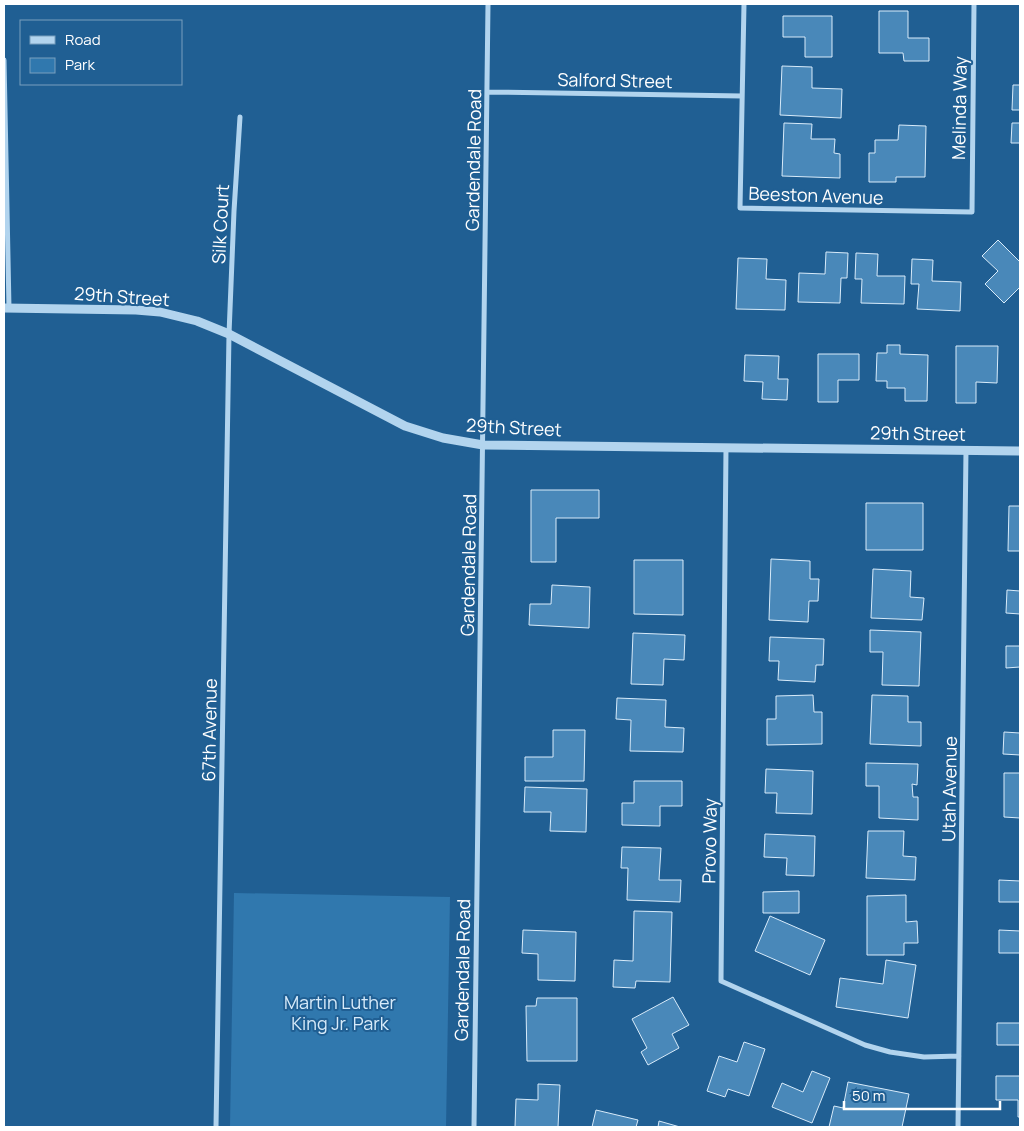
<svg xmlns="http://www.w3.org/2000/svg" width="1024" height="1131" font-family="Manrope,sans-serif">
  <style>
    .green { fill: #3078ae }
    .building { fill: #4988b9; stroke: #d8ebfa }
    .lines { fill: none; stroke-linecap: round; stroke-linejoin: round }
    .minor { stroke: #b2d4ee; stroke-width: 5 }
    .tertiary { stroke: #b2d4ee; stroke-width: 9 }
    .labels { text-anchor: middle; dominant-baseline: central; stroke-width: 4; stroke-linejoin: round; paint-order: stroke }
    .street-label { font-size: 18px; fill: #fff; stroke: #205f93 }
    .park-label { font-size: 18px; fill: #d8ebfa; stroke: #205f93 }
  </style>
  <rect width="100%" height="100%" fill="#205f93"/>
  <path class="green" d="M234 893 450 897 446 1127H230Z"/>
  <path class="building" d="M879 11H908V38H929V61H904L903 53H879Z
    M783 16H832V57H805V37H783Z
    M782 66 812 67V88L842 89 841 118 780 115Z
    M1013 85H1020V110H1012Z
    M784 123 812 124 811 139H835L834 153 840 154V178L782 176Z
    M1012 123H1020V143H1011Z
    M899 125 926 126 925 177H896V182H869V153H875V140H898Z
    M998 240 1020 262V287L1004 303 985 284 998 271 982 256Z
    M826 252 848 253 847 278H841L840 303 798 302 799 273 825 274Z
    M856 253 878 254 877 276H905L904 304 861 303 862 279H855Z
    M738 258 767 259 766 279 786 280 785 310 736 309Z
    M912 259 933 260 932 281 961 282 960 311 917 309 919 284H911Z
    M887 345H900V354L928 355 927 401H905V388H887V381H876L877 353H887Z
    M956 346H998L997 383 976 382V403H956Z
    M818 354H859V380H838V402H818Z
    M745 355 779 356 778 379H788L787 400 762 399 763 382 744 381Z
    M531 490H599V518H556V562H531Z
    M866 503H923V550H866Z
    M1009 506H1020V551H1008Z
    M771 559 810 561V579H819L818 601H809L808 622 769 620Z
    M634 560H683V615L634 614Z
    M873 569 911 571 910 597 924 598 922 620 871 618Z
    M552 585 590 587 589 628 529 625 530 604H551Z
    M1007 590 1020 591V614L1006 613Z
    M870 630 921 632 919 686 882 685 883 652H870Z
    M633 633 685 635 684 660 664 659 663 685 631 684Z
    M770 637 824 639 823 665H816L815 682 778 680 779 661H769Z
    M1006 646H1020V667L1006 668Z
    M813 695 814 712H822V744L767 745V719H776V696Z
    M872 695 908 696V722H921V746L870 744Z
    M617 698 666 700 665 727 684 728 683 752 630 751 631 720 616 719Z
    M553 730H585L584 781H525V757H553Z
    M1004 732 1020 733V755L1003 754Z
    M866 763 918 764 917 785 912 784 913 797H918V820L879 818V786H866Z
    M766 769 813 771 812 814 776 813 777 793H765Z
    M1004 773H1020V818L1004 817Z
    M634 781H682V806H660V826L622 825V803H634Z
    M525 787 587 789 586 832 550 831 551 812H524Z
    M868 831H904L903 856 916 857 915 880 866 878Z
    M765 834 815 836 814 876 786 875 787 858 764 857Z
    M622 847 661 848 659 880H681L680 902 627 900 628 868H621Z
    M999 880 1020 881V902H999Z
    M799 891V913H763V892Z
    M906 895V922L917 921 918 943H904V955H867V896Z
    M634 911 672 912 670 982 636 981 635 988 613 987 614 960 633 961Z
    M770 916 825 940 810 975 755 951Z
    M523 930 576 932 575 981 538 980V954L522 953Z
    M999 930 1020 931V953H999Z
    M886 960 916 965 908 1018 836 1007 840 978 883 984Z
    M673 997 689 1025 672 1034 679 1048 648 1065 641 1052 647 1048 632 1019Z
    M537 998H577V1061H527L526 1006H536Z
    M1020 1003V1045H997V1023H1020Z
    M744 1042 765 1049 749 1096 728 1089 725 1097 707 1091 719 1056 737 1062Z
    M812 1071 830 1078 812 1123 772 1107 782 1083 803 1092Z
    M996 1076H1020V1117H1018V1100H996Z
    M848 1082 909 1094 902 1127H829L834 1106 843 1108Z
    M538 1084 560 1085 558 1127H515L516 1099 538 1100Z
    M596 1110 638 1120 636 1127H592Z
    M659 1121 680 1127H658Z"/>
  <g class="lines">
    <path class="minor" d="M744 4 740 208 972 212 974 4
      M4 60 9 308
      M487 92 742 96
      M726 448 721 981 865 1045 890 1052 924 1057 959 1056
      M216 1127 229 334 234 211 240 117
      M474 1127 488 4
      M958 1127 966 450"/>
    <path class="tertiary" d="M4 308 136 310 160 312 197 321 229 334 405 426 443 438 483 445 1020 451"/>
  </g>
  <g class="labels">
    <g class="street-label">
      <text transform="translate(615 80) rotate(1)">Salford Street</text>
      <text transform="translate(959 108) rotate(-89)">Melinda Way</text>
      <text transform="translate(473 160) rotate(-89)">Gardendale Road</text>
      <text transform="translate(816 195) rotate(2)">Beeston Avenue</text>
      <text transform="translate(220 224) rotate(-87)">Silk Court</text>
      <text transform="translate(122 296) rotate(4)">29th Street</text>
      <text transform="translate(514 427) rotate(3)">29th Street</text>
      <text transform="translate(918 433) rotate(1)">29th Street</text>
      <text transform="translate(468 565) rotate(-89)">Gardendale Road</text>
      <text transform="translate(209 730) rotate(-89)">67th Avenue</text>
      <text transform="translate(949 789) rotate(-89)">Utah Avenue</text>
      <text transform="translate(709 841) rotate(-89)">Provo Way</text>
      <text transform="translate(462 970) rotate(-89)">Gardendale Road</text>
    </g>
    <g class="park-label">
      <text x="340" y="1002">Martin Luther<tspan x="340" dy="21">King Jr. Park</tspan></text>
    </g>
  </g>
  <rect width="1024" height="1131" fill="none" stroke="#ffffff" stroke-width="10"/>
  <rect x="20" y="20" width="162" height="65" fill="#205f93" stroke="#799fbe"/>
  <rect x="30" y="36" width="25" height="8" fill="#b2d4ee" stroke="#799fbe"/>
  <text x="65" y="45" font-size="15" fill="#ffffff">Road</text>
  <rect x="30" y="58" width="25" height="15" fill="#3078ae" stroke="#799fbe"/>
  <text x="65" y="70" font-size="15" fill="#ffffff">Park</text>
  <path d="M844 1101v8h156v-8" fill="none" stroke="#ffffff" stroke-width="2.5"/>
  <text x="852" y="1101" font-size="15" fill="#ffffff" stroke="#205f93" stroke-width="4" paint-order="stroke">50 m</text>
</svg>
